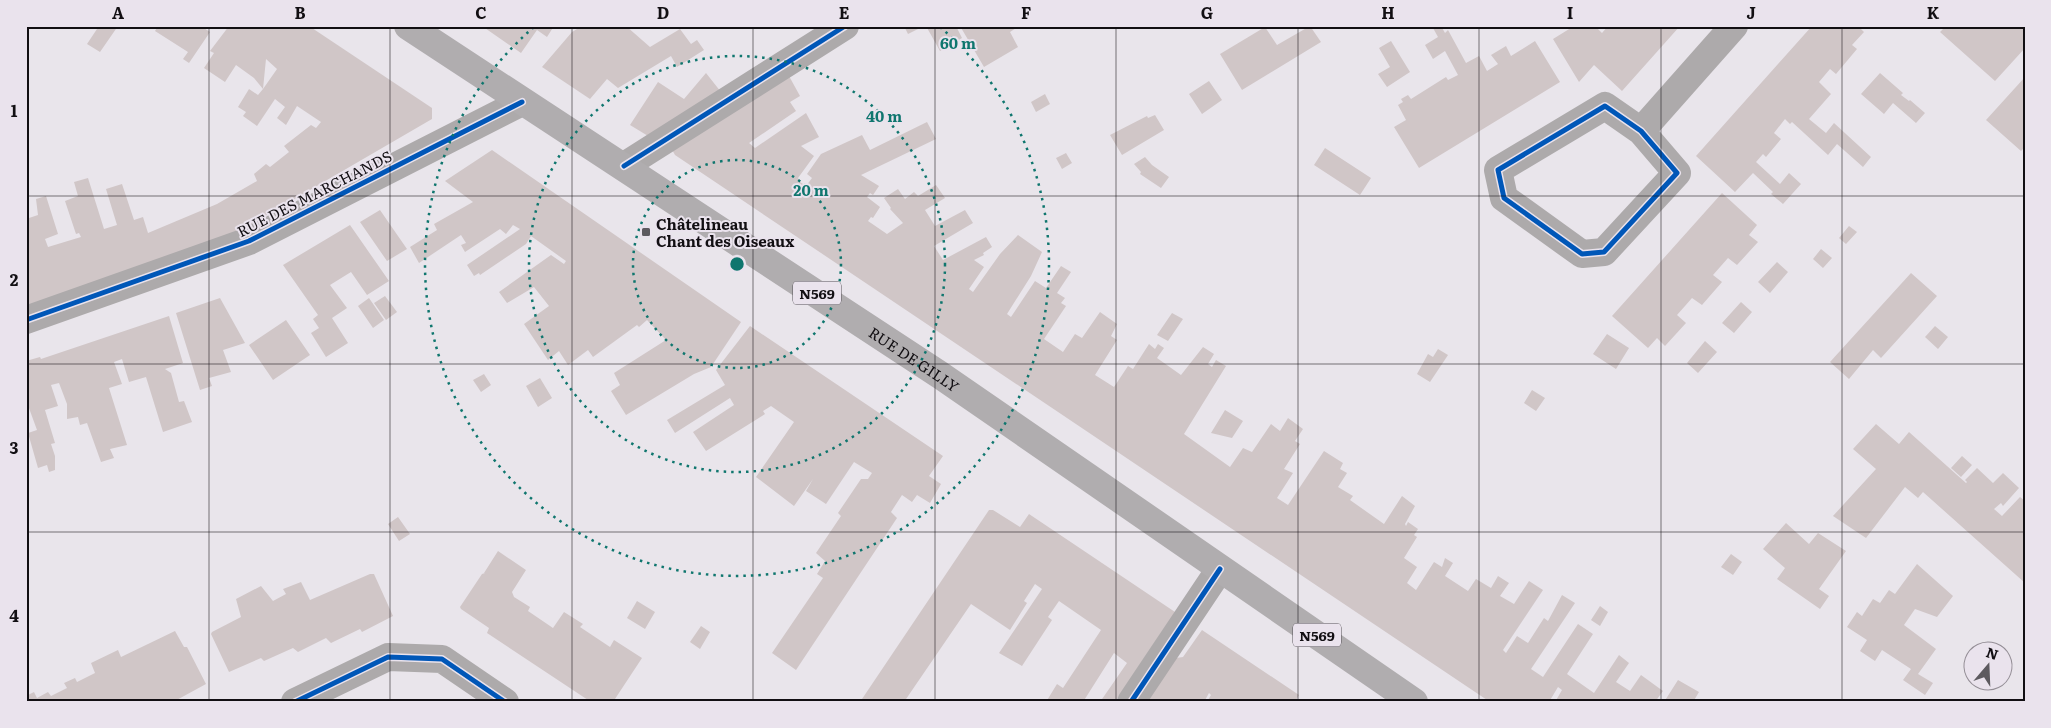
<svg xmlns="http://www.w3.org/2000/svg" width="2051" height="728" font-family="Literata,serif">
  <style>
    .building { fill: #d0c6c7; fill-rule: evenodd }
    .lines { fill: none; stroke-linecap: round; stroke-linejoin: round }
    .street { stroke: #adaaab; stroke-width: 28 }
    .primary { stroke: #b0adaf; stroke-width: 28 }
    .cycleway-casing { stroke: #eae3ed; stroke-width: 8 }
    .cycleway { stroke: #0057b8; stroke-width: 5 }
    .grid { fill: none; stroke: #120f13; stroke-width: 1; stroke-opacity: 0.55 }
    .ring { fill: none; stroke: #0f766e; stroke-width: 2.5; stroke-dasharray: 2.5 5 }
    .poi-dot { fill: #5d5a5f; stroke: #eae3ed; stroke-width: 2 }
    .labels { text-anchor: middle; dominant-baseline: central; stroke-width: 4; stroke-linejoin: round; paint-order: stroke }
    .shield { fill: #eae3ed; stroke: #534f54; stroke-width: 1 }
    .shield-label { font-size: 14px; font-weight: bold; fill: #120f13 }
    .street-label { font-size: 15px; fill: #120f13; stroke: #eae3ed }
    .poi-label { font-size: 15px; font-weight: bold; fill: #120f13; stroke: #eae3ed; text-anchor: start }
    .centre { fill: #0f766e; stroke: #eae3ed; stroke-width: 2.5 }
    .ring-label { font-size: 15px; text-anchor: middle; font-weight: bold; fill: #0f766e; stroke: #eae3ed; stroke-width: 4; stroke-linejoin: round; paint-order: stroke }
    .neatline { fill: none; stroke: #120f13; stroke-width: 2 }
    .grid-label { font-size: 16px; text-anchor: middle; font-weight: bold; fill: #120f13 }
  </style>
  <rect width="100%" height="100%" fill="#e9e5eb"/>
  <path class="building" d="M99 26H118L100 52 87 44Z
    M158 26H201L210 32 189 63 183 59 188 52 155 31Z
    M229 26H309L432 108V119L229 237 26 307V219L38 215 36 199 46 196 58 234 45 239 48 247 81 237 79 233 76 234 65 201 78 196 74 182 88 178 104 229 117 225 106 189 122 184 134 220 143 217 148 233 217 204 257 181 254 174 266 164 270 167 289 152 284 146 311 125 316 128 321 122 297 106 286 125 277 118 285 107 275 99 257 126 243 116 246 112 238 107 249 89 258 95 263 89 254 78 236 65 225 82 204 68 214 53 210 51ZM266 59 277 69 263 89Z
    M482 26H554L547 37 537 30 521 53Z
    M582 26H594L596 28 599 26H626L650 47 680 29 691 44 697 40 704 50 677 67 671 56 618 88 607 79 590 99 542 67 572 32Z
    M904 26H919L920 28 908 34Z
    M926 26H956L962 38 940 51Z
    M960 26H1019L1010 32 1018 47 984 67Z
    M1310 26 1321 42 1242 90 1220 54 1265 27 1277 45Z
    M1435 26H1441L1445 33 1448 30 1466 63 1479 56 1487 71 1498 64 1491 55 1506 46 1511 56 1535 41 1560 82 1419 168 1394 127 1406 120 1398 105 1403 102 1401 99 1408 95 1411 99 1446 77 1448 80 1458 75 1445 51 1433 59 1425 45 1438 37 1433 28Z
    M1574 26H1595L1602 33 1608 26H1680L1622 91 1594 65 1579 82 1553 39Z
    M1812 26H1858L1864 32 1852 45 1857 49 1836 74 1830 69 1819 82 1831 94 1809 119 1826 133 1834 123 1871 157 1863 167 1837 144 1828 155 1792 122 1790 124 1785 119 1774 133 1781 139 1766 157 1763 154 1756 162 1780 184 1789 173 1801 184 1783 204 1771 194 1773 192 1753 173 1735 192 1696 156Z
    M1946 26H2023L2025 48 1995 81 1940 32Z
    M1391 41 1410 72 1387 87 1378 74 1390 67 1379 48Z
    M706 73 721 92 653 139 630 125 658 82 684 99Z
    M1880 73 1903 93 1901 95 1909 101 1910 100 1925 113 1916 123 1893 103 1884 114 1861 94Z
    M789 76 800 96 790 102 796 111 749 143 755 148 806 113 819 137 801 146 814 156 798 178 800 182 806 186 812 178 807 174 821 154 862 135 870 150 927 122 936 139 861 175 879 186 873 195 870 193 867 197 880 207 873 218 871 217 868 221 887 234 903 223 890 209 891 208 884 198 898 189 905 199 914 192 918 196 936 185 945 198 925 210 935 226 965 210 973 223 934 246 943 260 986 237 992 247 983 253 984 255 974 260 984 267 969 289 973 292 1000 254 1018 235 1042 252 1031 276 1007 314 1011 317 1035 281 1046 288 1061 266 1071 272 1057 293 1065 298 1061 303 1066 306 1044 339 1063 352 1075 334 1082 338 1100 312 1117 324 1111 336 1117 340 1095 375 1114 387 1128 366 1133 369 1149 344 1155 349 1158 344 1164 348 1157 358 1181 375 1203 347 1214 354 1208 364 1212 367 1216 360 1226 366 1184 434 1230 467 1243 448 1252 452 1271 424 1280 431 1288 418 1303 429 1295 441 1300 444 1284 469 1293 473 1277 498 1288 505 1324 451 1343 463 1340 469 1347 473 1338 487 1353 496 1350 500 1384 524 1402 496 1415 506 1405 524 1406 526 1408 522 1418 529 1414 535 1417 537 1404 558 1417 567 1407 583 1416 590 1434 562 1442 567 1445 558 1453 563 1445 576 1468 591 1476 579 1491 588 1498 576 1509 583 1500 596 1514 604 1529 581 1543 590 1503 650 1506 653 1517 636 1528 643 1544 618 1548 621 1562 595 1575 603 1531 669 1543 677 1578 624 1593 634 1567 674 1594 693 1619 655 1629 663 1616 682 1630 691 1641 675 1663 691 1655 702H1555L1562 690 1558 687 1549 702H1490L675 155 670 146Z
    M2025 77V147L2021 151 1986 120Z
    M1209 81 1222 100 1202 114 1189 94Z
    M1045 94 1050 104 1036 112 1031 102Z
    M1155 115 1164 130 1122 155 1110 135 1147 116 1148 118Z
    M1325 148 1371 178 1360 195 1314 165Z
    M492 150 741 322 711 367 694 374 626 415 611 391 620 385 614 373 666 340 647 320 639 327 637 325 593 357 588 350 568 365 559 351 548 360 524 324 549 306 534 287 507 303 499 292 551 255 564 264 566 261 531 236 526 244 480 275 479 273 474 276 467 265 520 229 513 225 506 234 500 229 465 252 461 245 466 243 461 235 419 263 410 247 437 230 434 224 473 202 445 181Z
    M1066 153 1072 163 1062 169 1056 158Z
    M1145 157 1152 165 1169 177 1161 188 1140 174 1141 172 1134 164Z
    M1722 193 1757 225 1749 235 1758 242 1737 265 1728 258 1713 275 1722 282 1702 305 1692 298 1685 306 1677 315 1686 323 1665 346 1657 338 1648 348 1612 316Z
    M380 210 407 249 387 261 360 222Z
    M350 225 389 281 367 295 351 272 330 285 347 308 332 318 348 343 326 357 311 333 319 328 313 319 318 315 283 265Z
    M1849 226 1857 232 1846 244 1839 238Z
    M1821 249 1832 258 1823 268 1813 259Z
    M1777 262 1788 272 1770 293 1758 282Z
    M1911 273 1937 296 1881 358 1873 350 1849 379 1830 362Z
    M385 296 397 312 386 320 374 303Z
    M220 298 245 343 223 350 231 372 209 378 212 386 200 390 176 313Z
    M369 298 384 320 373 328 358 306Z
    M1741 302 1752 312 1734 333 1722 323Z
    M1172 313 1183 319 1168 341 1157 335Z
    M169 316 183 363 165 369 171 373 179 402 184 401 192 422 163 432 146 377 129 382 122 359 114 362 122 384 109 388 127 445 110 449 114 458 101 462 87 423 80 425 78 417 67 419V404L59 383 51 385 58 406 45 410 55 443 51 444 55 456V470L49 472 47 465 38 468 28 433 37 430 26 400V361L40 357 41 359Z
    M286 320 310 355 273 380 249 345Z
    M750 326 943 456 929 476 941 484 930 503 917 495 912 502 902 495 891 512 897 518 796 670 772 653 823 578 817 574 825 561 816 553 841 516 838 513 861 479H868L872 473 854 462 826 504 806 491 813 479 794 506 756 477 794 422 771 406 763 411 765 414 706 451 693 432 734 405 730 398 675 433 667 420 725 385 716 370Z
    M1935 326 1948 337 1938 349 1925 337Z
    M1607 334 1629 348 1616 369 1593 354Z
    M1705 341 1717 352 1698 373 1687 363Z
    M1438 349 1448 355 1430 382 1417 374 1428 354 1433 357Z
    M484 374 491 385 481 392 473 380Z
    M540 378 552 398 538 407 526 386Z
    M1532 390 1545 398 1536 411 1524 403Z
    M1225 410 1243 421 1232 438 1211 433Z
    M1876 424 1899 444 1909 432 1966 483 1967 482 1965 480 1977 468 1993 483 2003 473 2019 488 2003 506 2001 503 1994 509 2002 516 2020 497 2025 501V583L1923 492 1918 498 1905 487 1866 538 1833 516 1876 469 1853 449Z
    M1962 456 1972 465 1961 477 1951 468Z
    M989 510H993L1020 527 1029 514 1175 612 1115 702H1100L1127 663 1114 653 1083 702H1046L1057 684 1063 688 1101 630 1059 601 1048 617 1052 620 1022 666 999 653 1042 589 1035 584 1024 601 1027 603 1010 630 971 604 904 702H860Z
    M398 517 410 534 399 541 388 524Z
    M1786 523 1809 544 1818 533 1846 551 1819 589 1829 596 1820 609 1777 579 1785 568 1763 549Z
    M498 551 526 570 512 592 514 597 530 607 528 611 553 628 564 612 583 624 580 627 610 647 614 640 642 658 613 702H591L487 633 489 628 461 609 460 607 482 574 485 573H484Z
    M1731 554 1742 562 1733 575 1721 567Z
    M1917 564 1953 596 1937 617 1915 609 1904 625 1936 649 1918 674 1933 683 1925 695 1903 680 1911 669 1882 650 1875 661 1860 651 1867 640 1847 627 1857 612 1862 616 1873 599 1880 603 1889 590 1895 594Z
    M370 574H374L393 616 362 632 360 629 331 643 326 638 298 652 293 648 264 661 261 658 229 672 211 634 212 632 241 617 236 599 261 586 273 601 286 594 283 589 301 582 310 600Z
    M637 601 655 612 645 629 627 618Z
    M1600 606 1608 612 1600 626 1591 620Z
    M701 626 710 632 700 649 690 642Z
    M1202 630 1299 695 1295 702H1211L1208 700 1211 695 1209 693 1204 702H1152L1149 699 1176 658 1183 657Z
    M175 631 184 647H187L206 684 173 702H26V696L34 692 37 698 48 692 51 696 67 688 64 683 75 678 77 682 95 673 91 663 118 650 121 657Z
    M1678 680 1699 692 1693 702H1664Z"/>
  <g class="lines">
    <path class="street" d="M1605 106 1641 131 1677 173 1604 252 1582 254 1504 198 1498 170Z
      M1641 131 1734 26
      M624 166 845 26
      M26 320 249 241 522 102
      M295 702 388 657 442 659 505 702
      M1131 702 1220 569"/>
    <path class="primary" id="s1" d="M408 26 940 375 1414 702"/>
    <g class="cycleway-casing">
      <path id="cycleway" d="M1605 106 1641 131 1677 173 1604 252 1582 254 1504 198 1498 170Z
        M624 166 845 26
        M26 320 249 241 522 102
        M295 702 388 657 442 659 505 702
        M1131 702 1220 569"/>
    </g>
    <use href="#cycleway" class="cycleway"/>
  </g>
  <path class="grid" d="M209 26V702M390 26V702M572 26V702M753 26V702M935 26V702M1116 26V702M1298 26V702M1479 26V702M1661 26V702M1842 26V702M26 196H2025M26 364H2025M26 532H2025"/>
  <g class="ring">
    <circle cx="737" cy="264" r="104"/>
    <circle cx="737" cy="264" r="208"/>
    <path d="M940 27A312 312 0 1 1 534 27"/>
  </g>
  <rect class="poi-dot" x="641" y="227" width="10" height="10" rx="2.5"/>
  <g class="labels">
    <g class="shield">
      <rect x="793" y="281.5" width="48" height="23" rx="4"/>
      <rect x="1293" y="623.5" width="48" height="23" rx="4"/>
    </g>
    <g class="shield-label">
      <text x="817" y="293">N569</text>
      <text x="1317" y="635">N569</text>
    </g>
    <g class="street-label">
      <text transform="translate(314 193) rotate(-27)">RUE DES MARCHANDS</text>
      <text stroke="none"><textPath href="#s1" startOffset="606">RUE DE GILLY</textPath></text>
    </g>
    <g class="poi-label">
      <text x="656" y="223">Châtelineau<tspan x="656" dy="17">Chant des Oiseaux</tspan></text>
    </g>
  </g>
  <circle cx="737" cy="264" r="8" class="centre"/>
  <g class="ring-label">
    <text x="958" y="49">60 m</text>
    <text x="884" y="122">40 m</text>
    <text x="811" y="196">20 m</text>
  </g>
  <rect width="2051" height="728" fill="none" stroke="#eae3ed" stroke-width="55"/>
  <g transform="translate(1988 666) rotate(19)"><circle r="24" fill="#eae3ed" stroke="#948e96"/>
  <path d="M0-4L9 19L0 12L-9 19Z" fill="#5d5a5f"/>
  <text y="-8" font-size="14" font-weight="bold" text-anchor="middle" fill="#120f13">N</text>
  </g>
  <rect x="28" y="28" width="1996" height="672" class="neatline"/>
  <g class="grid-label">
    <text x="118" y="19">A</text>
    <text x="300" y="19">B</text>
    <text x="481" y="19">C</text>
    <text x="663" y="19">D</text>
    <text x="844" y="19">E</text>
    <text x="1026" y="19">F</text>
    <text x="1207" y="19">G</text>
    <text x="1388" y="19">H</text>
    <text x="1570" y="19">I</text>
    <text x="1751" y="19">J</text>
    <text x="1933" y="19">K</text>
    <text x="14" y="117">1</text>
    <text x="14" y="286">2</text>
    <text x="14" y="454">3</text>
    <text x="14" y="622">4</text>
  </g>
</svg>
